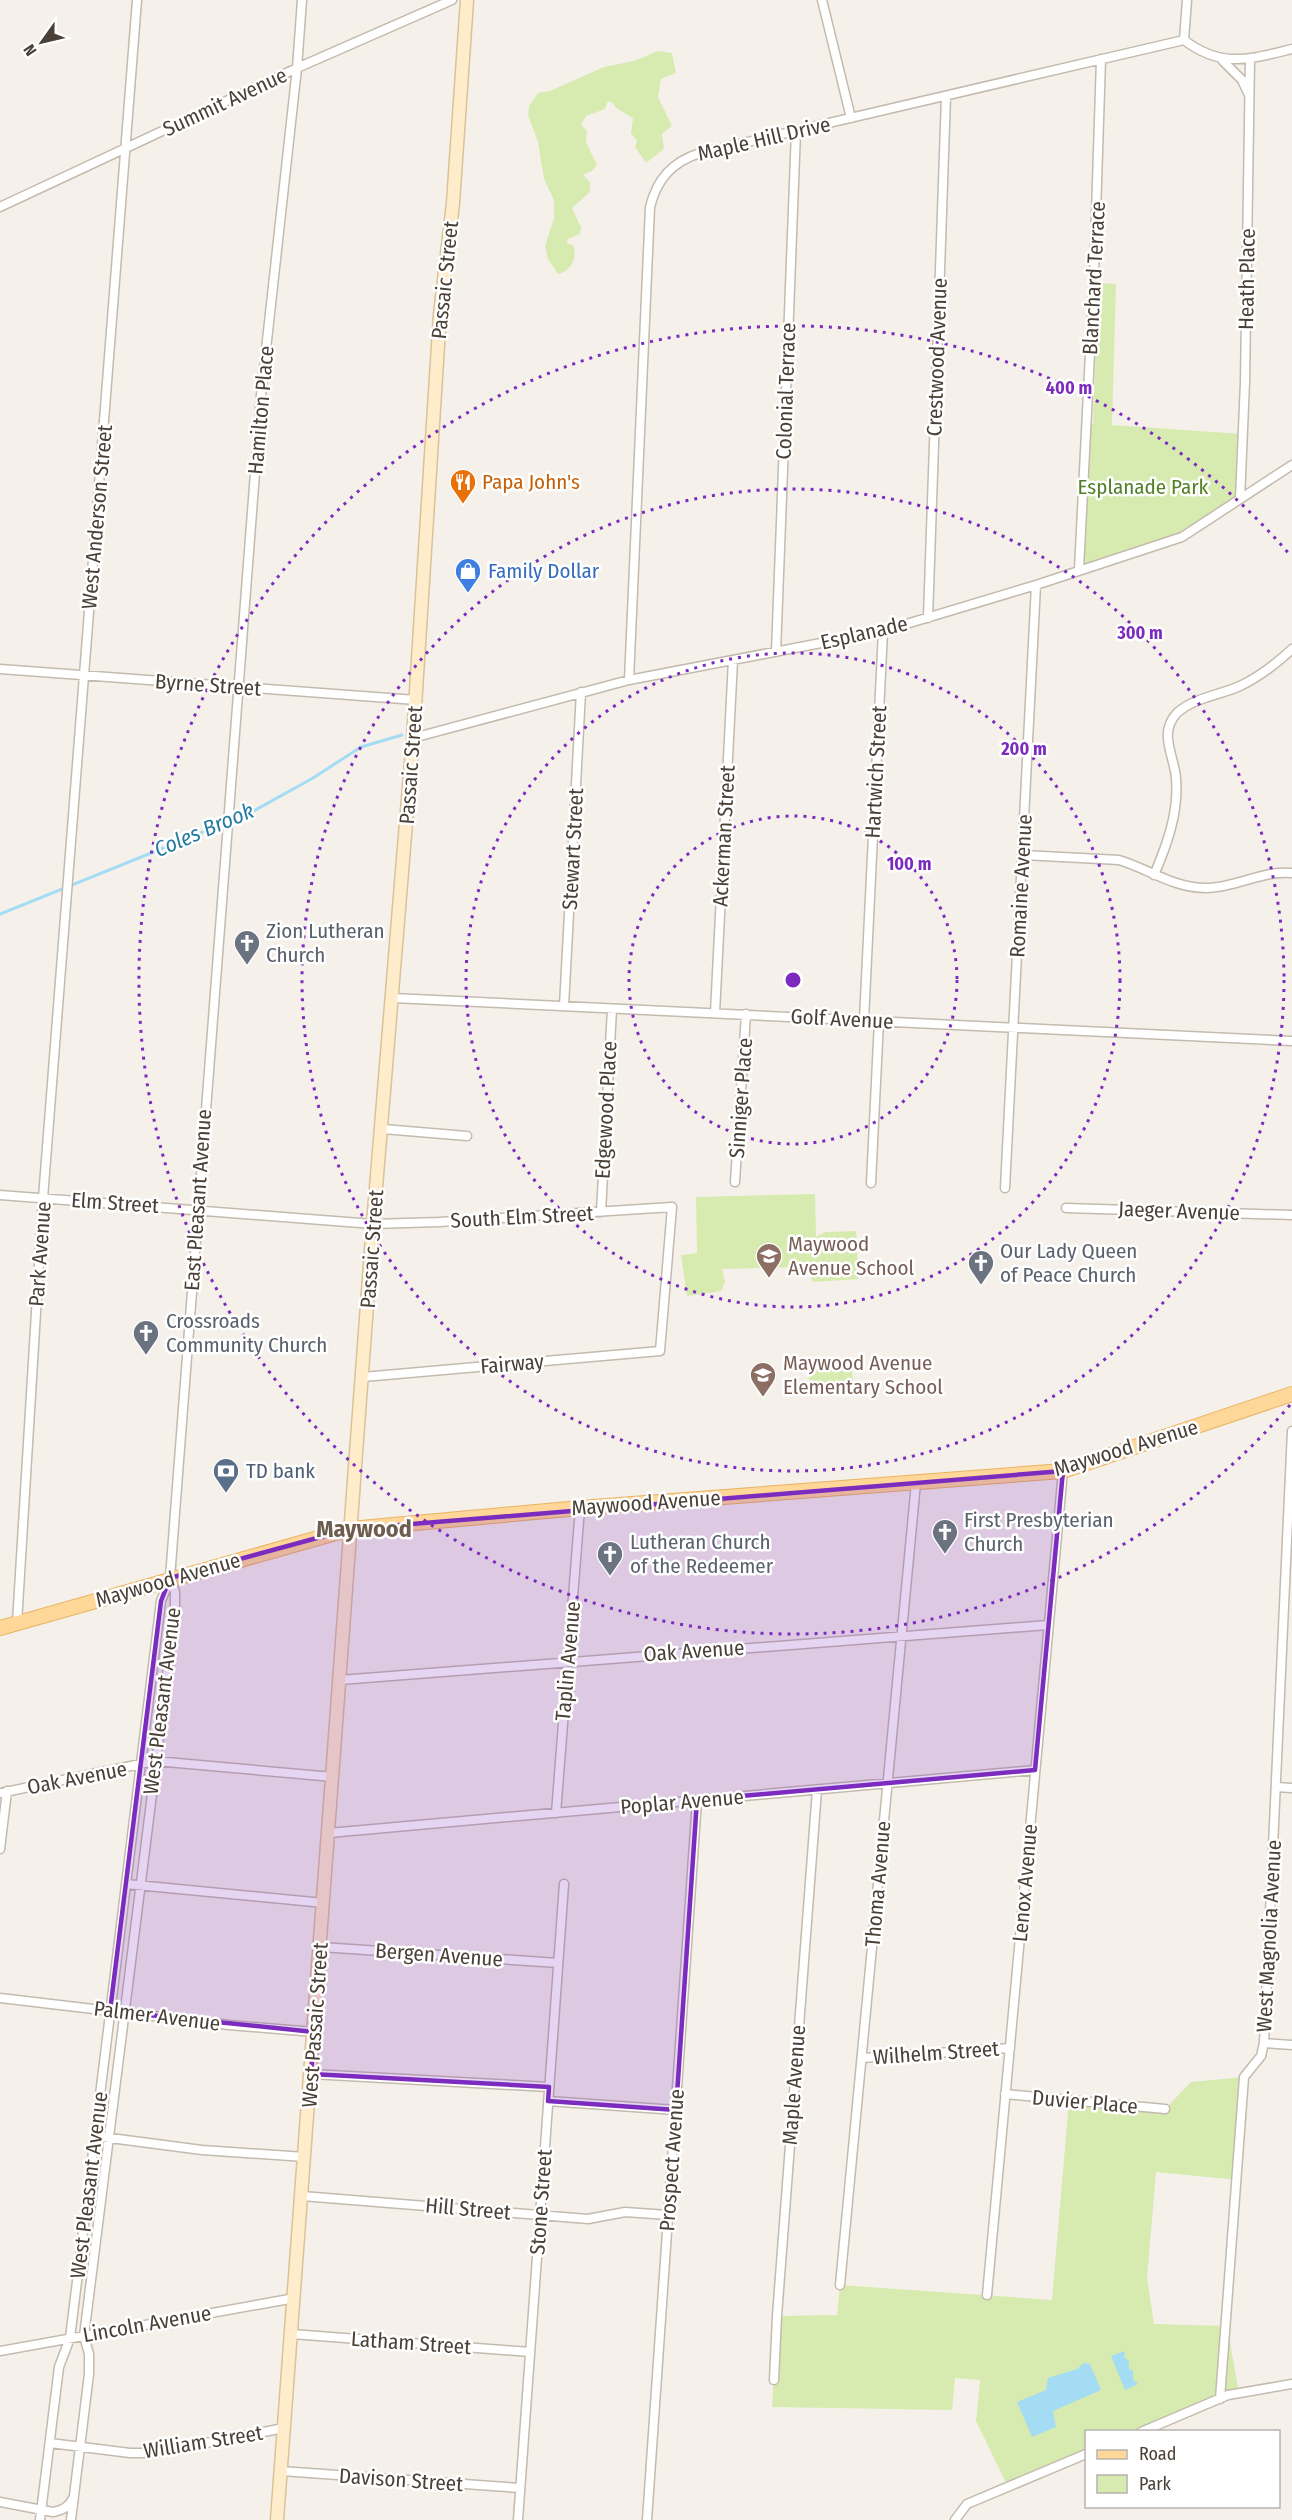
<svg xmlns="http://www.w3.org/2000/svg" width="1292" height="2520" font-family="'Fira Sans Condensed',sans-serif">
  <style>
    .green { fill: #d7ebb1 }
    .water { fill: #a4dcf4 }
    .lines { fill: none; stroke-linecap: round; stroke-linejoin: round }
    .stream { stroke: #a4dcf4; stroke-width: 3 }
    .street-casing { stroke: #c4baae; stroke-width: 11 }
    .secondary-casing { stroke: #dac29a; stroke-width: 15 }
    .primary-casing { stroke: #e9b364; stroke-width: 16 }
    .street { stroke: #fff; stroke-width: 8 }
    .secondary { stroke: #ffecca; stroke-width: 12 }
    .primary { stroke: #ffd799; stroke-width: 14 }
    .marked { fill: #7b2cbf; fill-opacity: 0.2; stroke: #7b2cbf; stroke-width: 4.5; stroke-linejoin: round }
    .ring { fill: none; stroke: #7b2cbf; stroke-width: 3; stroke-dasharray: 3 6 }
    .labels { text-anchor: middle; dominant-baseline: central; stroke-width: 5; stroke-linejoin: round; paint-order: stroke }
    .street-label { font-size: 21px; fill: #4a4037; stroke: #fff }
    .food-label { font-size: 21px; fill: #c56008; stroke: #fff; text-anchor: start }
    .park-label { font-size: 21px; fill: #527f27; stroke: #fff }
    .shop-label { font-size: 21px; fill: #366cbe; stroke: #fff; text-anchor: start }
    .worship-label { font-size: 21px; fill: #5b616d; stroke: #fff; text-anchor: start }
    .education-label { font-size: 21px; fill: #785e54; stroke: #fff; text-anchor: start }
    .service-label { font-size: 21px; fill: #4e5e75; stroke: #fff; text-anchor: start }
    .water-label { font-size: 22px; font-style: italic; fill: #267ba2; stroke: #fff }
    .quarter-label { font-size: 24px; font-weight: bold; fill: #6d5d4e; stroke: #fff }
    .centre { fill: #7b2cbf; stroke: #fff; stroke-width: 3 }
    .ring-label { font-size: 18px; text-anchor: middle; font-weight: bold; fill: #7b2cbf; stroke: #fff; stroke-width: 5; stroke-linejoin: round; paint-order: stroke }
  </style>
  <rect width="100%" height="100%" fill="#f5f1ea"/>
  <path class="green" d="M658 51 672 53 676 73 661 79 658 97 672 126 662 134 664 149 646 163 635 147 637 141 631 133 633 118 616 108 613 103 608 101 605 109 586 116 581 125 587 131 586 142 597 165 592 171 583 175 590 182V192L572 208 581 227 580 234 568 239 567 243 573 245C578 258 572 270 558 274L548 259 545 246 554 218V200L544 179 538 142 528 115 529 106 538 93 550 91 604 67 634 61Z
    M1098 283 1116 284 1112 425 1242 434 1240 499 1182 537 1079 569 1087 424H1093Z
    M815 1194 816 1237 825 1232 856 1231 859 1279 813 1282 805 1267 722 1269 725 1282 721 1291 687 1296 681 1255 697 1253 696 1197Z
    M851 1358 853 1384 809 1387 808 1362Z
    M1244 2077 1237 2180 1156 2172 1147 2278 1154 2324 1227 2326 1239 2393 1141 2431 1086 2432V2454L1008 2487 976 2421 980 2380 955 2378 952 2410 772 2407 777 2316 837 2315 840 2285 1052 2300 1069 2100 1165 2109 1191 2082Z"/>
  <path class="water" d="M1125 2351 1124 2357 1129 2361V2369L1133 2371V2379L1138 2384 1125 2390 1111 2356Z
    M1084 2363 1090 2364 1101 2390 1053 2411 1056 2427 1032 2437 1017 2402 1046 2390 1048 2378 1077 2369Z"/>
  <g class="lines">
    <path class="stream" d="M0 914 250 813 313 778 361 747 402 735"/>
    <g class="street-casing">
      <path id="street" d="M822 0 851 118
        M1184 40 1187 0
        M1223 61 1242 80 1248 93
        M0 207 297 68 452 0
        M1240 499 1245 382 1250 59
        M1079 569 1094 275 1101 59
        M928 618 946 96
        M776 652 796 131
        M0 669 416 700
        M629 680 650 207C657 179 672 162 700 153L1184 40C1222 69 1250 59 1292 49
        M413 738 629 680 883 631 1036 585 1182 537 1292 465
        M1023 855 1119 860C1149 869 1173 888 1206 888 1236 888 1262 870 1292 873
        M1154 875C1167 845 1179 812 1176 778 1174 755 1158 733 1177 713 1193 698 1220 695 1240 686 1259 677 1276 664 1292 649
        M393 998 1292 1041
        M564 1006 581 692
        M715 1013 733 660
        M864 1020 883 631
        M383 1129 467 1136
        M735 1182 746 1014
        M871 1183 879 1021
        M1005 1188 1036 585
        M0 1195 373 1224 439 1222 672 1207 660 1351 363 1377
        M1066 1208 1292 1215
        M601 1212 612 1009
        M17 1623 43 1198 137 0
        M340 1680 1048 1625
        M1276 1787 1292 1788
        M0 1793 155 1761 333 1777
        M556 1813 580 1508
        M329 1833 1035 1770
        M0 1849 7 1791
        M126 1884 324 1903
        M321 1947 558 1963
        M0 1998 229 2025 314 2032
        M1264 2043 1292 2045
        M862 2058 1010 2048
        M311 2074 549 2087
        M1005 2094 1165 2109
        M548 2101 676 2110
        M95 2136 202 2150 305 2157
        M302 2196 588 2219 625 2212 668 2215
        M840 2285 916 1483
        M987 2295 1063 1471
        M292 2334 530 2352
        M0 2351 295 2298
        M774 2380 777 2316 817 1790
        M1220 2399 1244 2077 1261 2056 1264 2043 1292 1431
        M1141 2432 1228 2395 1292 2384
        M50 2443 130 2453H155L284 2428
        M281 2471 520 2488
        M0 2502 53 2512C63 2510 69 2507 73 2498
        M40 2520 59 2367 70 2338 161 1601 170 1579
        M71 2520 89 2374V2354L84 2336 175 1611V1592L170 1578 261 395 297 68 302 0
        M518 2520 564 1884
        M647 2520 697 1800
        M955 2520 967 2504 1086 2454"/>
    </g>
    <g class="secondary-casing">
      <path id="secondary" d="M277 2520 373 1224 413 738 440 314 453 203 467 0"/>
    </g>
    <g class="primary-casing">
      <path id="primary" d="M0 1628 350 1529 580 1508 1063 1471 1292 1394"/>
    </g>
    <use href="#street" class="street"/>
    <use href="#secondary" class="secondary"/>
    <use href="#primary" class="primary"/>
  </g>
  <path class="marked" d="M1063 1471 1035 1770 697 1800 676 2110 548 2101 549 2087 311 2074 314 2032 110 2011 161 1601 170 1578 350 1529Z"/>
  <g class="ring">
    <circle cx="793" cy="980" r="164"/>
    <circle cx="793" cy="980" r="327"/>
    <circle cx="793" cy="980" r="491"/>
    <path d="M1290 1405A654 654 0 1 1 1290 555"/>
  </g>
  <defs>
    <g id="restaurant-pin" transform="scale(1.35)"><path d="M0 17L-7.5 6A9.5 9.5 0 1 1 7.5 6Z" fill="#e8710a" stroke="#fff"/><path d="M-5-6h1v4h1v-4h1v4h1v-4h1v5L-1.5 .5V6h-2V.5L-5-1ZM5-6V6H3V1.5H1.5Q1.5-4 5-6Z" fill="#fff"/></g>
    <g id="shop-pin" transform="scale(1.35)"><path d="M0 17L-7.5 6A9.5 9.5 0 1 1 7.5 6Z" fill="#3f7fe0" stroke="#fff"/><path d="M-5-2.5h2.3a2.7 3.5 0 0 1 5.4 0H5L5.5 6h-11ZM-1.5-2.5h3a1.5 2.3 0 0 0-3 0Z" fill="#fff"/></g>
    <g id="church-pin" transform="scale(1.35)"><path d="M0 17L-7.5 6A9.5 9.5 0 1 1 7.5 6Z" fill="#6b7280" stroke="#fff"/><path d="M-1.2-6h2.4v3.5h3.3v2.4h-3.3V6h-2.4V-.1h-3.3v-2.4h3.3Z" fill="#fff"/></g>
    <g id="school-pin" transform="scale(1.35)"><path d="M0 17L-7.5 6A9.5 9.5 0 1 1 7.5 6Z" fill="#8d6e63" stroke="#fff"/><path d="M0-5L7-2L0 1L-7-2ZM-4 1L0 2.5L4 1V4Q0 6-4 4Z" fill="#fff"/></g>
    <g id="bank-pin" transform="scale(1.35)"><path d="M0 17L-7.5 6A9.5 9.5 0 1 1 7.5 6Z" fill="#5c6f8a" stroke="#fff"/><path d="M-6-4H6V4H-6ZM0-2.3a2.3 2.3 0 1 0 0 4.6a2.3 2.3 0 1 0 0-4.6Z" fill="#fff"/></g>
  </defs>
  <g fill-rule="evenodd">
    <use href="#restaurant-pin" x="463" y="482"/>
    <use href="#shop-pin" x="468" y="571"/>
    <use href="#church-pin" x="247" y="943"/>
    <use href="#school-pin" x="769" y="1256"/>
    <use href="#church-pin" x="981" y="1263"/>
    <use href="#church-pin" x="146" y="1333"/>
    <use href="#school-pin" x="763" y="1375"/>
    <use href="#bank-pin" x="226" y="1471"/>
    <use href="#church-pin" x="945" y="1532"/>
    <use href="#church-pin" x="610" y="1554"/>
  </g>
  <g class="labels">
    <g class="street-label">
      <text transform="translate(225 102) rotate(-25)">Summit Avenue</text>
      <text transform="translate(764 139) rotate(-13)">Maple Hill Drive</text>
      <text transform="translate(1094 278) rotate(-87)">Blanchard Terrace</text>
      <text transform="translate(1247 279) rotate(-89)">Heath Place</text>
      <text transform="translate(445 280) rotate(-84)">Passaic Street</text>
      <text transform="translate(937 357) rotate(-88)">Crestwood Avenue</text>
      <text transform="translate(786 391) rotate(-88)">Colonial Terrace</text>
      <text transform="translate(261 410) rotate(-85)">Hamilton Place</text>
      <text transform="translate(97 517) rotate(-85)">West Anderson Street</text>
      <text transform="translate(864 633) rotate(-13)">Esplanade</text>
      <text transform="translate(208 685) rotate(4)">Byrne Street</text>
      <text transform="translate(411 765) rotate(-86)">Passaic Street</text>
      <text transform="translate(876 772) rotate(-87)">Hartwich Street</text>
      <text transform="translate(724 836) rotate(-87)">Ackerman Street</text>
      <text transform="translate(573 849) rotate(-87)">Stewart Street</text>
      <text transform="translate(1021 886) rotate(-87)">Romaine Avenue</text>
      <text transform="translate(842 1019) rotate(3)">Golf Avenue</text>
      <text transform="translate(741 1098) rotate(-86)">Sinniger Place</text>
      <text transform="translate(606 1110) rotate(-87)">Edgewood Place</text>
      <text transform="translate(198 1200) rotate(-86)">East Pleasant Avenue</text>
      <text transform="translate(115 1203) rotate(4)">Elm Street</text>
      <text transform="translate(1179 1211) rotate(2)">Jaeger Avenue</text>
      <text transform="translate(522 1217) rotate(-3)">South Elm Street</text>
      <text transform="translate(372 1249) rotate(-86)">Passaic Street</text>
      <text transform="translate(40 1254) rotate(-86)">Park Avenue</text>
      <text transform="translate(512 1364) rotate(-5)">Fairway</text>
      <text transform="translate(1126 1448) rotate(-17)">Maywood Avenue</text>
      <text transform="translate(646 1503) rotate(-4)">Maywood Avenue</text>
      <text transform="translate(168 1580) rotate(-16)">Maywood Avenue</text>
      <text transform="translate(694 1651) rotate(-4)">Oak Avenue</text>
      <text transform="translate(568 1661) rotate(-85)">Taplin Avenue</text>
      <text transform="translate(162 1701) rotate(-83)">West Pleasant Avenue</text>
      <text transform="translate(77 1778) rotate(-11)">Oak Avenue</text>
      <text transform="translate(682 1802) rotate(-5)">Poplar Avenue</text>
      <text transform="translate(1025 1883) rotate(-85)">Lenox Avenue</text>
      <text transform="translate(878 1884) rotate(-85)">Thoma Avenue</text>
      <text transform="translate(1269 1936) rotate(-87)">West Magnolia Avenue</text>
      <text transform="translate(439 1955) rotate(4)">Bergen Avenue</text>
      <text transform="translate(157 2016) rotate(7)">Palmer Avenue</text>
      <text transform="translate(315 2025) rotate(-86)">West Passaic Street</text>
      <text transform="translate(936 2053) rotate(-4)">Wilhelm Street</text>
      <text transform="translate(794 2085) rotate(-86)">Maple Avenue</text>
      <text transform="translate(1085 2102) rotate(5)">Duvier Place</text>
      <text transform="translate(672 2160) rotate(-86)">Prospect Avenue</text>
      <text transform="translate(89 2185) rotate(-83)">West Pleasant Avenue</text>
      <text transform="translate(541 2202) rotate(-86)">Stone Street</text>
      <text transform="translate(468 2209) rotate(5)">Hill Street</text>
      <text transform="translate(147 2324) rotate(-10)">Lincoln Avenue</text>
      <text transform="translate(411 2343) rotate(4)">Latham Street</text>
      <text transform="translate(203 2442) rotate(-9)">William Street</text>
      <text transform="translate(401 2480) rotate(4)">Davison Street</text>
    </g>
    <g class="food-label">
      <text x="482" y="482">Papa John's</text>
    </g>
    <g class="park-label">
      <text x="1143" y="487">Esplanade Park</text>
    </g>
    <g class="shop-label">
      <text x="488" y="571">Family Dollar</text>
    </g>
    <g class="worship-label">
      <text x="266" y="931">Zion Lutheran<tspan x="266" dy="24">Church</tspan></text>
      <text x="1000" y="1251">Our Lady Queen<tspan x="1000" dy="24">of Peace Church</tspan></text>
      <text x="166" y="1321">Crossroads<tspan x="166" dy="24">Community Church</tspan></text>
      <text x="964" y="1520">First Presbyterian<tspan x="964" dy="24">Church</tspan></text>
      <text x="630" y="1542">Lutheran Church<tspan x="630" dy="24">of the Redeemer</tspan></text>
    </g>
    <g class="education-label">
      <text x="788" y="1244">Maywood<tspan x="788" dy="24">Avenue School</tspan></text>
      <text x="783" y="1363">Maywood Avenue<tspan x="783" dy="24">Elementary School</tspan></text>
    </g>
    <g class="service-label">
      <text x="246" y="1471">TD bank</text>
    </g>
    <g class="water-label">
      <text transform="translate(204 830) rotate(-23)">Coles Brook</text>
    </g>
    <g class="quarter-label">
      <text x="364" y="1529">Maywood</text>
    </g>
  </g>
  <circle cx="793" cy="980" r="9" class="centre"/>
  <g class="ring-label">
    <text x="1069" y="394">400 m</text>
    <text x="1140" y="639">300 m</text>
    <text x="1024" y="755">200 m</text>
    <text x="909" y="870">100 m</text>
  </g>
  <rect x="1085" y="2430" width="195" height="78" fill="#ffffff" stroke="#b7b3af" stroke-width="1.5"/>
  <rect x="1097" y="2450" width="30" height="9" fill="#ffd799" stroke="#b7b3af" stroke-width="1.5"/>
  <text x="1139" y="2460" font-size="18" fill="#4a4037">Road</text>
  <rect x="1097" y="2475" width="30" height="18" fill="#d7ebb1" stroke="#b7b3af" stroke-width="1.5"/>
  <text x="1139" y="2490" font-size="18" fill="#4a4037">Park</text>
  <g transform="translate(42 42) rotate(236)" stroke="#ffffff" stroke-width="4.5" paint-order="stroke">
  <path d="M0-4.5L10 22L0 15L-10 22Z" fill="#4a4037"/>
  <text y="-9" font-size="16" font-weight="bold" text-anchor="middle" fill="#4a4037">N</text>
  </g>
</svg>
